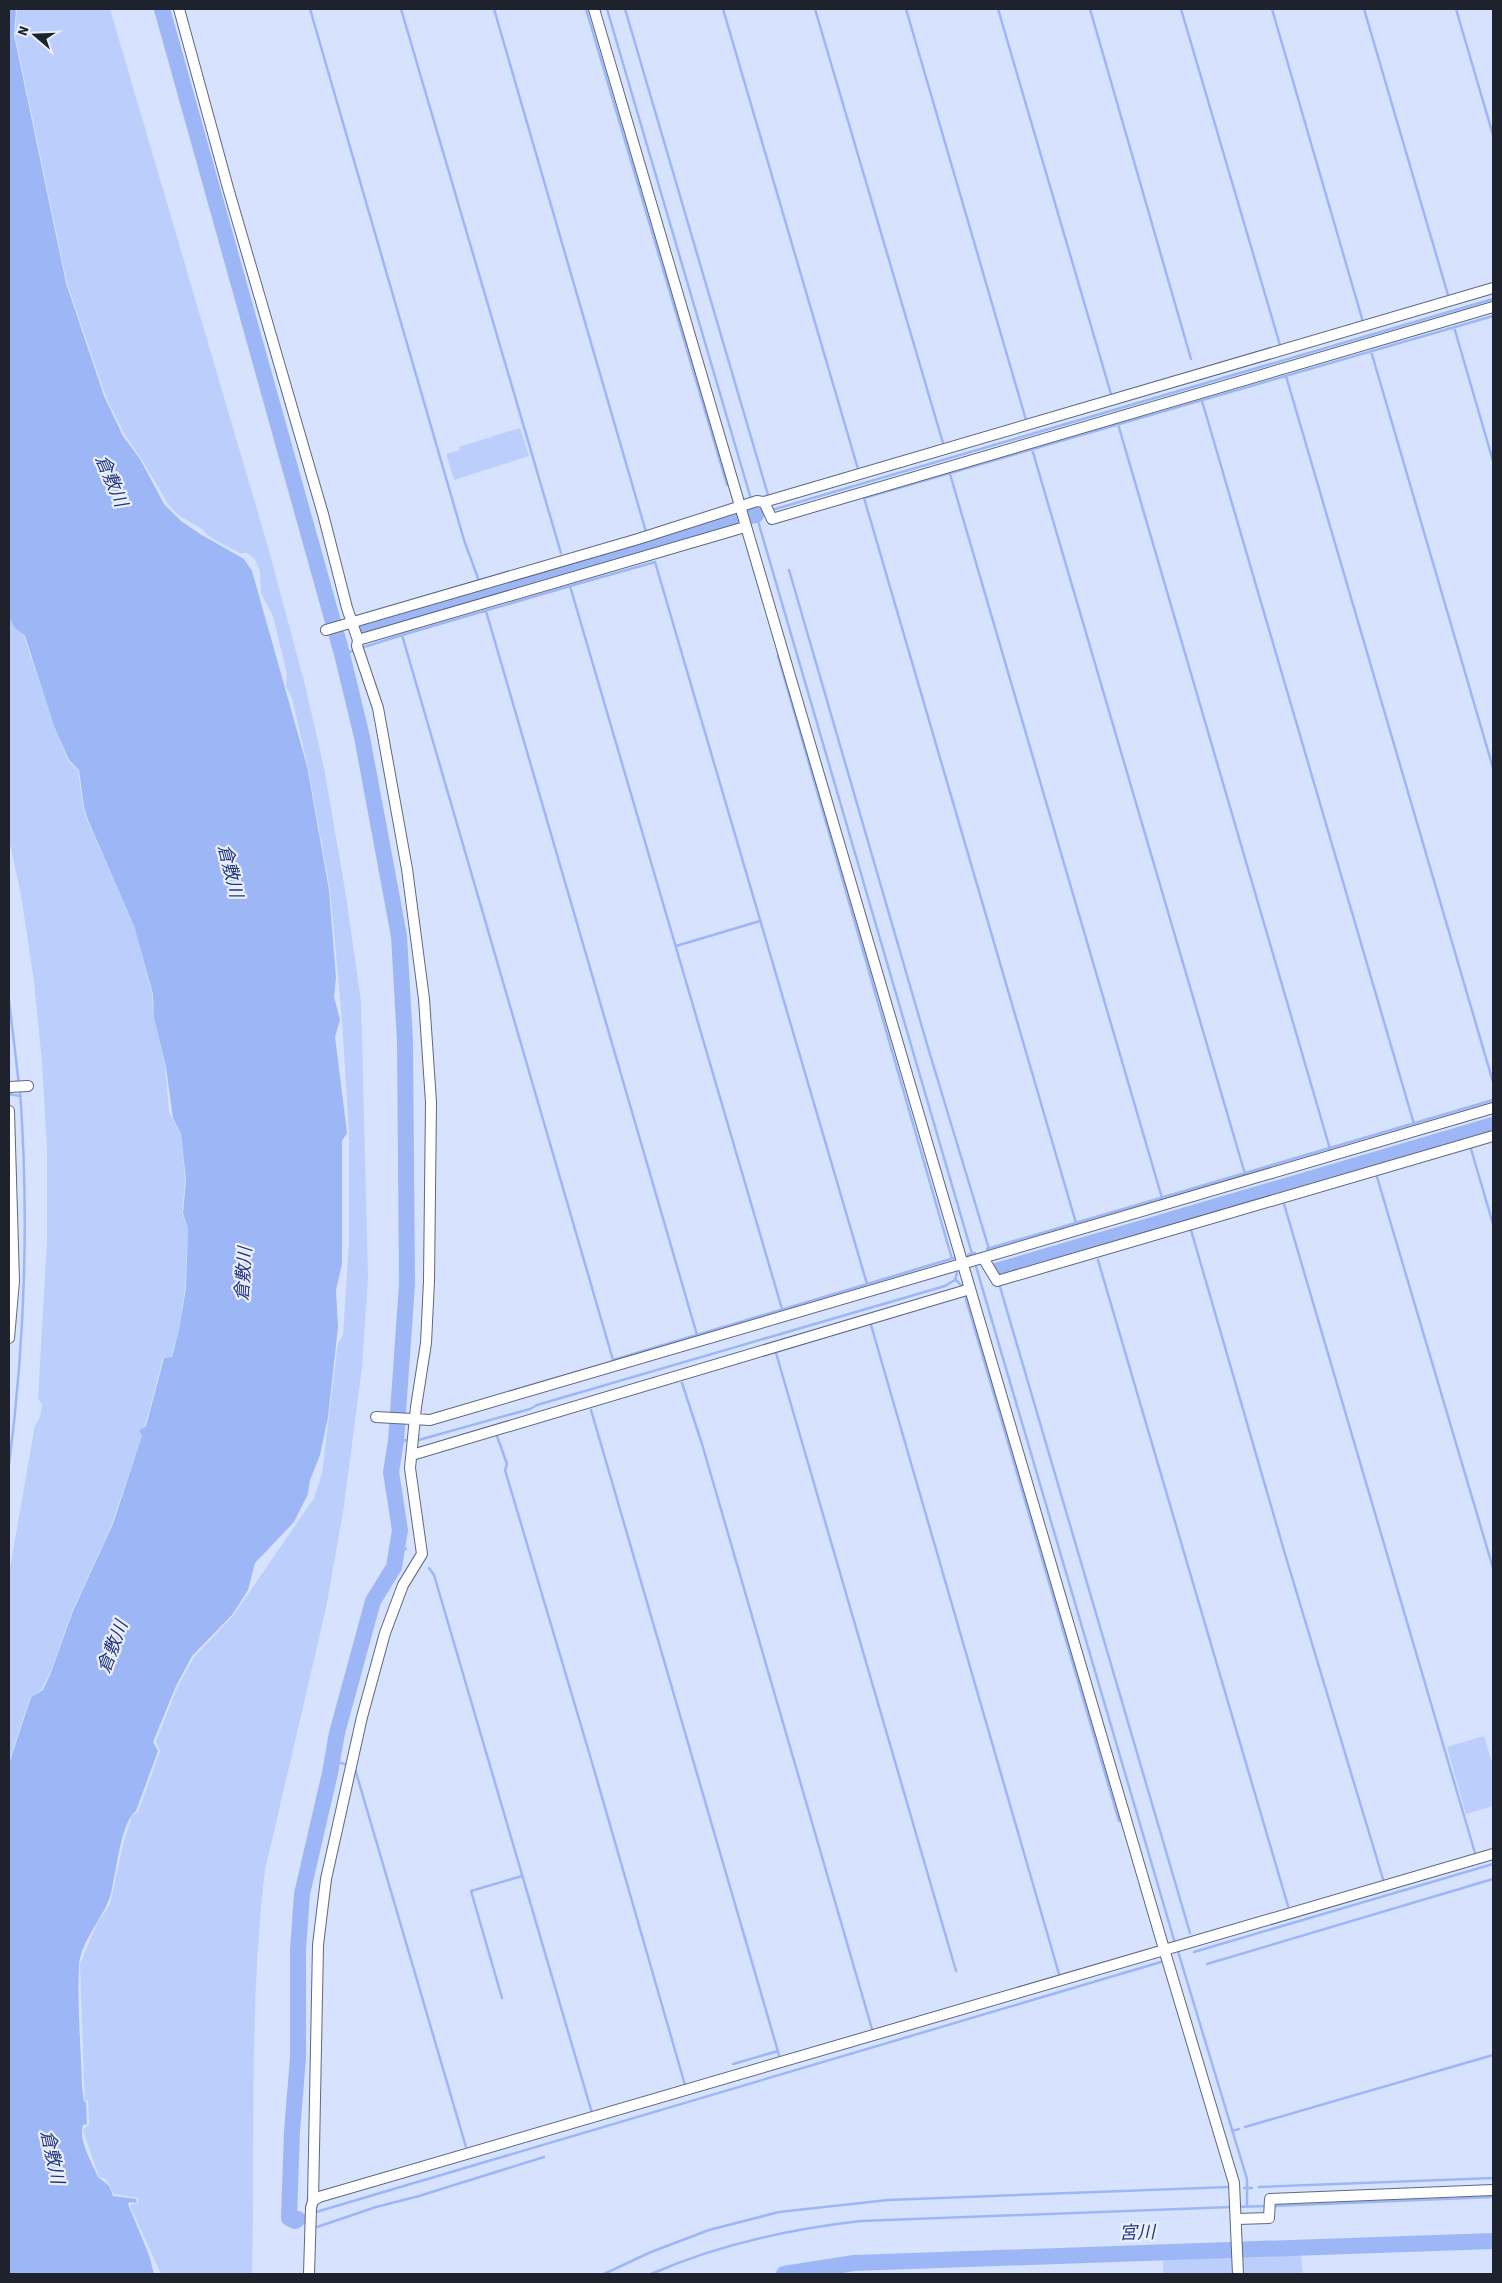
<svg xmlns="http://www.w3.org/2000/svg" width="1502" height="2283" font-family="'Source Sans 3','Noto Sans JP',sans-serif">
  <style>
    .green { fill: #bbcefc }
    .water { fill: #9db6f6 }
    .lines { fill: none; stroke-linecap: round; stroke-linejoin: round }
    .stream { stroke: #9db6f6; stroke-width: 2.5 }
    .river { stroke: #9db6f6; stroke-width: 16 }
    .minor-casing { stroke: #5e6880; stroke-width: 12 }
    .minor { stroke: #fff; stroke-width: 10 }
    .labels { text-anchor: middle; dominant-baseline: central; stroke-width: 4.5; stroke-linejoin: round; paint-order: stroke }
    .water-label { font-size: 18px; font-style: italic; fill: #22377f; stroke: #eaeffb }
  </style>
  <rect width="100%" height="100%" fill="#d6e2fe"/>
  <path class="green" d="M17 9H110L268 547 305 685 324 768 345 890 361 1001 368 1277 362 1368 343 1512 326 1608 265 1870C249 2004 255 2140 252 2274H161L130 2206 131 2204H138V2198L114 2194 106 2179 99 2177 83 2130 89 2124 88 2101 85 2099 84 2081 80 1964 97 1924 110 1904 124 1841 132 1816 138 1812 160 1751 156 1741 178 1686 194 1657 233 1616 314 1498 322 1473 338 1343 343 1336 349 1242V1133L342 1020 330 889 308 767 292 698 286 687 287 674 273 616 261 593 260 572 255 559 247 553H240L226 546 207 535 202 529 180 516 170 507 141 458 125 435 106 397 67 283 15 35Z
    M520 428 529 456 454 480 446 454 460 450 459 447Z
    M9 618 24 637 54 726 68 761 78 770 83 807 87 820 134 926 152 994 154 1018 165 1066 169 1112 181 1135 185 1180 182 1213 188 1229 185 1288 179 1330 171 1357 163 1358 145 1425 139 1430 142 1436 110 1529 72 1611 50 1673 41 1690 30 1697 9 1762V1574L35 1425C41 1419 41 1412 42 1404L38 1399 47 1243V1149L42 1062 34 982 21 895 9 839Z
    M1484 1736 1493 1766V1806L1466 1814 1447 1747Z
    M1301 2255 1303 2274H1163V2260Z"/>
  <path class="water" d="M9 9H16L14 35 66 283 104 396 123 436 140 459 164 504 181 521 200 534 244 559 252 571 307 766 329 890 336 978 334 997 340 1020 335 1037 347 1133 342 1141V1264L336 1290 338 1327 328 1417 320 1455 310 1480 308 1494 294 1522 255 1563 248 1590 232 1615 192 1656 176 1686 153 1742 158 1751 136 1811C121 1821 116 1874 111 1893 105 1917 80 1941 79 1966 77 2006 81 2047 82 2087L84 2101 86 2102 87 2124 83 2125C78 2140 92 2163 98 2177 107 2185 109 2182 113 2196L136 2199 137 2203 130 2202 128 2204 149 2255 154 2274H9V1764L31 1697 43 1690 50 1675 73 1611 113 1524 142 1436 139 1430 146 1426 164 1358 172 1357 179 1330 186 1288 188 1229 183 1213 186 1180 181 1134 173 1118 166 1067 154 1018 153 994 134 926 88 820 84 807 79 770 69 760 54 726 25 636 15 628 9 617Z"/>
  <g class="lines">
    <path class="stream" d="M310 9 464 540 479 581
      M401 9 561 553
      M494 9 646 532
      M586 9 727 485
      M607 9 751 499
      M625 9 768 495
      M723 9 858 469
      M815 9 943 443
      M906 9 1026 420
      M998 9 1111 394
      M1090 9 1191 359
      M1181 9 1280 345
      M1272 9 1363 322
      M1364 9 1448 295
      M1456 9 1493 135
      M1454 327 1493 461
      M1371 351 1493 768
      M1286 376 1493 1082
      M1202 401 1414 1124
      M1118 424 1330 1149
      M1032 449 1245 1174
      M950 474 1162 1198
      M753 504 973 1257
      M772 510 1493 299
      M734 516 735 520
      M649 542 650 545
      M564 567 565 570
      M789 570 929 1051 989 1249
      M570 586 655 562 867 1284
      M481 595 483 587
      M486 611 697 1335
      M402 635 570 586 782 1309
      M361 648 402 635 613 1360 954 1258
      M342 654 356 650
      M778 656 952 1259
      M676 946 760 921
      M9 1000 19 1085
      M9 1094 20 1096
      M1466 1133 1467 1136
      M1471 1149 1493 1224
      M1373 1160 1374 1164
      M1377 1177 1493 1568
      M1279 1188 1280 1191
      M1284 1204 1475 1853
      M1186 1215 1188 1220
      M1076 1223 864 498 1493 316
      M1191 1230 1285 1554 1383 1879
      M1092 1243 1093 1245
      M987 1249 1493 1100
      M968 1255 975 1253
      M1098 1260 1288 1906
      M975 1263 1175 1943
      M955 1279 962 1286
      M1000 1287 1190 1933
      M965 1296 1119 1821
      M871 1325 1059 1974
      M776 1353 956 1971
      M682 1383 702 1444 872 2029
      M591 1410 779 2055
      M497 1436 507 1464 505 1470 591 1759 685 2085
      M396 1441 409 1440
      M415 1441 530 1409 537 1405 945 1286 955 1280 957 1273
      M9 1465C25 1341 29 1215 20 1090
      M399 1546 406 1549
      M429 1568 434 1575 592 2113
      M332 1761 345 1764
      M355 1769 466 2147
      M1177 1948 1247 2179V2206
      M1194 1952 1493 1864
      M1207 1964 1493 1879
      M502 1998 471 1891 522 1876
      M733 2064 778 2051
      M1245 2127 1493 2055
      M1232 2131 1239 2129
      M1259 2187 1493 2178
      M1244 2188H1252
      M1272 2206 1493 2197
      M1237 2207 1266 2206
      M316 2212 1161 1962
      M298 2219 306 2216
      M314 2228 376 2207 419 2196 544 2157
      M604 2274 651 2252 709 2230 779 2212 888 2200 1229 2187
      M651 2274C717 2245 789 2229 861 2221L1231 2207"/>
    <path class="river" d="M162 9 342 654 362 737 399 936 405 1041 407 1284 396 1441 391 1472 400 1530 394 1567 373 1601 337 1733 330 1773 302 1894 298 1950V2058L292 2131 289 2218 295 2221 298 2219
      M751 516 756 515
      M360 631 738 519
      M996 1271 1493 1125
      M784 2274 854 2263 1493 2241"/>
    <g class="minor-casing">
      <path id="minor" d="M179 9 228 188 323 514 347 608 358 640 357 646 378 708 407 869 424 999 431 1102 429 1281 426 1343 416 1407 410 1468 422 1554 403 1585 385 1633 362 1717 326 1879 318 1945 313 2201 311 2208 309 2274
        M594 9 1164 1949 1234 2183 1238 2274
        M764 502 772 519 1493 307
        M326 630 638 539 757 501 764 502 1493 288
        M358 640 745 527
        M9 1087 28 1086
        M9 1111 14 1281 9 1338
        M983 1258 997 1281 1493 1136
        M376 1417 430 1420 1493 1108
        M412 1455 970 1289
        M313 2201 319 2197 1493 1854
        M1237 2219 1269 2218 1270 2199 1493 2190"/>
    </g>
    <use href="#minor" class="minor"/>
  </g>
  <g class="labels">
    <g class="water-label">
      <text transform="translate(111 481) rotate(67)">倉敷川</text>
      <text transform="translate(230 871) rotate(76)">倉敷川</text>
      <text transform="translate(244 1274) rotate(-86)">倉敷川</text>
      <text transform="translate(113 1647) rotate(-69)">倉敷川</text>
      <text transform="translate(52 2157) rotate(78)">倉敷川</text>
      <text transform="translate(1137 2233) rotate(-2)">宮川</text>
    </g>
  </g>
  <rect width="1502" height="2283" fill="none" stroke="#1e222d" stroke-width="20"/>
  <g transform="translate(35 35) rotate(289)" stroke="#eaeffb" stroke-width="4" paint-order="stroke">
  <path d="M0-4L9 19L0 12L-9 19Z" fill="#1e222d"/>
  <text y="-8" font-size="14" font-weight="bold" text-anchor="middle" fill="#1e222d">N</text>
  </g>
</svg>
